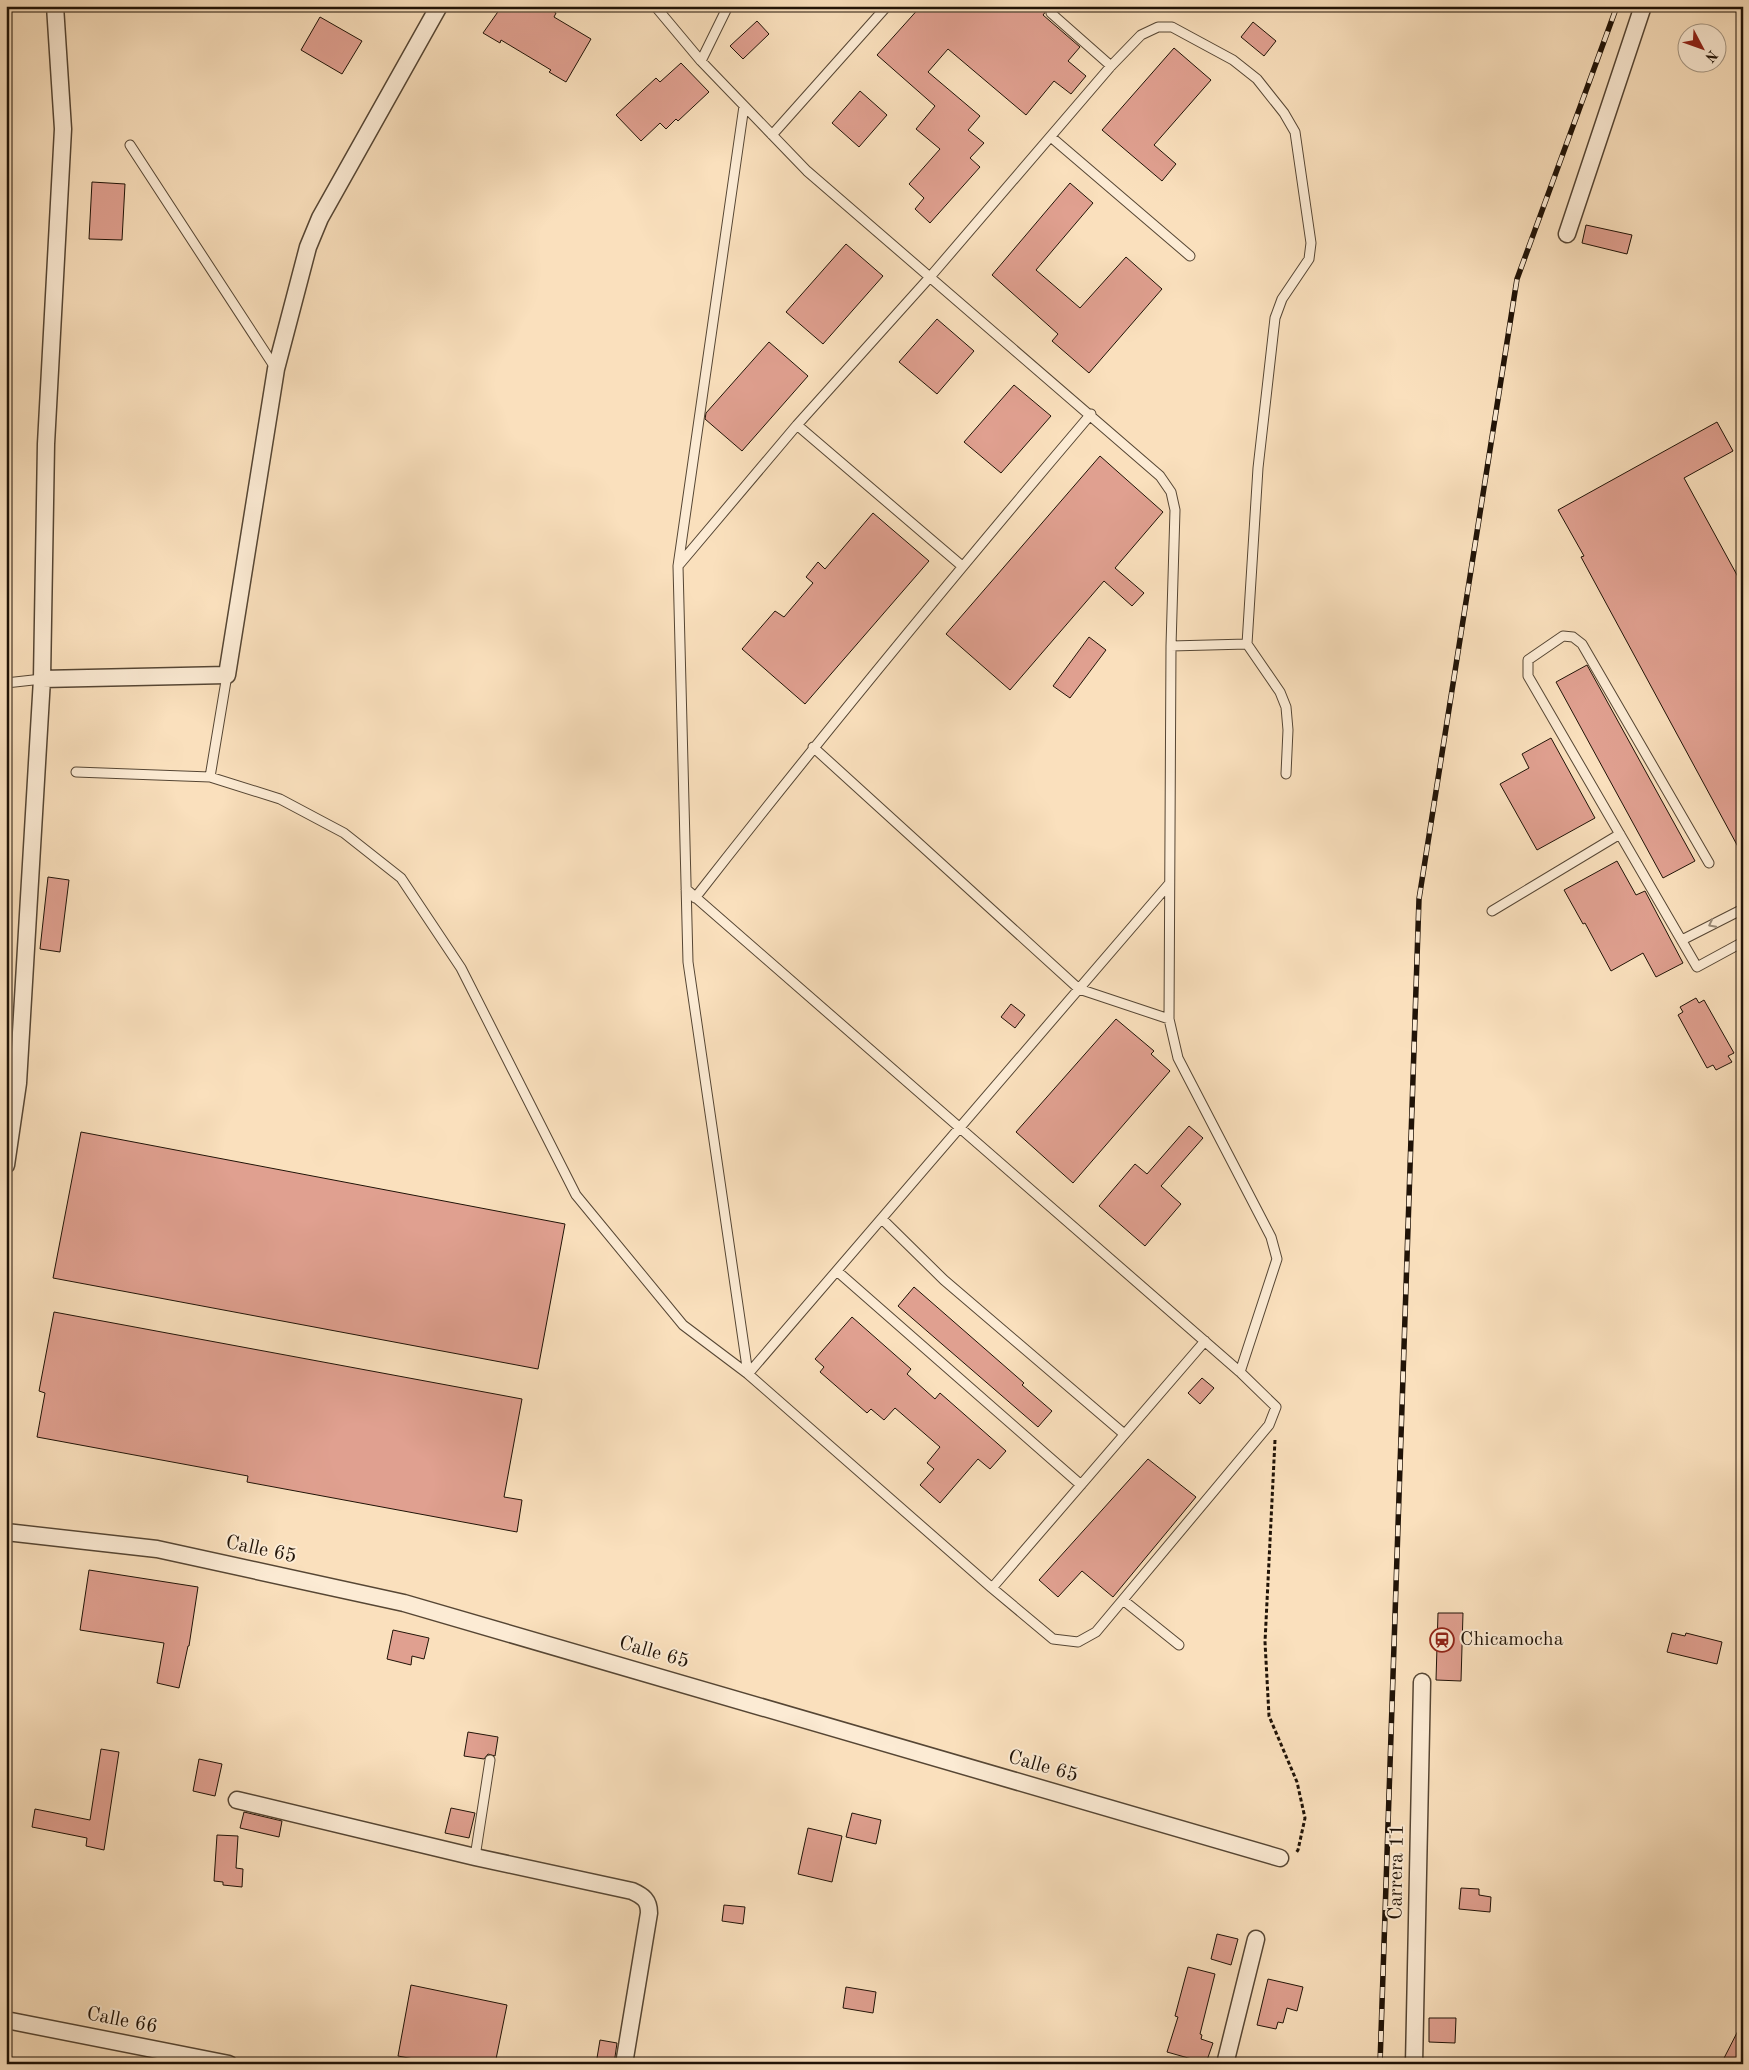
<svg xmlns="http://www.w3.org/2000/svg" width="1749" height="2070" font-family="'Old Standard TT',serif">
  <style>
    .building { fill: #e0a090; stroke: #201307 }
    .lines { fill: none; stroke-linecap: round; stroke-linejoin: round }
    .lane-casing { stroke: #564634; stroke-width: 11 }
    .street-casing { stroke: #564634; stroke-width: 19 }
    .path { stroke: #201307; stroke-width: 3; stroke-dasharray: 4 2.5; stroke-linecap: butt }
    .lane { stroke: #fcebd4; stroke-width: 9 }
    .street { stroke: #fcebd4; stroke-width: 16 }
    .rail-casing { stroke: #201307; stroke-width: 5.5 }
    .rail { stroke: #fcebd4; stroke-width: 4; stroke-dasharray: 11; stroke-linecap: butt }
    .oneway { stroke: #998a78 }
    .labels { text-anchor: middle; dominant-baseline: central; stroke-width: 4; stroke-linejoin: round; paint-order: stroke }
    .street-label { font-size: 20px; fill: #201307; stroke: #fcebd4 }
    .poi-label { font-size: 20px; fill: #201307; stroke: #fcebd4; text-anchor: start }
  </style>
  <rect width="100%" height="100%" fill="#fae0bd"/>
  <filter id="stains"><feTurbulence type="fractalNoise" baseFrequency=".004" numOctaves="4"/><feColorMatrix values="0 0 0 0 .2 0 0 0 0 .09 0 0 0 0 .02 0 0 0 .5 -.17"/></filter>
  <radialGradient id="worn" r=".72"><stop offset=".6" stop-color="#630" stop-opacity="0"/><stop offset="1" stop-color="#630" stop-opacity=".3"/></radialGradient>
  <path class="building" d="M502 6H545L556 13 554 17 591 39 566 82 549 72 551 70 501 40 500 43 483 33Z
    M921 6H1050L1043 15 1080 47 1068 61 1086 76 1071 94 1054 81 1026 115 948 49 928 72 980 116 968 130 984 143 970 158 980 167 930 223 915 209 924 198 909 184 940 149 916 129 935 106 877 55Z
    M320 17 362 41 342 74 301 50Z
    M757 21 769 34 743 59 730 46Z
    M1253 22 1276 41 1264 56 1241 37Z
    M1174 48 1211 80 1154 145 1176 164 1162 181 1102 130Z
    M681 63 709 92 678 121 676 119 666 129 660 123 641 141 616 115 656 78 660 82Z
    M860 91 887 115 859 147 832 123Z
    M92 182 125 184 122 240 89 239Z
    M1070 183 1093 203 1036 270 1080 308 1126 257 1162 289 1089 373 1052 341 1058 334 992 275Z
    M1586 225 1632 235 1627 254 1582 243Z
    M846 244 883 276 823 344 786 312Z
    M937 319 974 351 937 394 899 362Z
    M769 342 808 376 742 451 705 419 706 413Z
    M1014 385 1051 416 1001 473 964 442Z
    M1717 422 1733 451 1684 478 1743 586V856L1581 557 1584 556 1558 510Z
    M1100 456 1163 512 1115 568 1144 593 1132 606 1104 581 1010 690 946 634Z
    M873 513 929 561 805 704 742 649 775 611 784 617 813 583 806 577 818 562 825 569Z
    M1089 637 1106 650 1070 698 1053 686Z
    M1587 665 1695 861 1663 878 1556 682Z
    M1551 738 1595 818 1537 850 1500 784 1529 768 1522 754Z
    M1617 861 1636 895 1645 891 1683 963 1656 977 1643 953 1611 971 1585 923 1583 924 1564 890Z
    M48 877 69 880 60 952 40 949Z
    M1696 998 1699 1003 1704 1000 1734 1053 1728 1056 1732 1062 1716 1070 1713 1065 1707 1068 1678 1015 1683 1012 1680 1007Z
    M1011 1004 1025 1015 1015 1028 1001 1017Z
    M1116 1019 1154 1051 1151 1054 1170 1071 1073 1183 1016 1132Z
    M1189 1126 1203 1138 1161 1186 1181 1204 1145 1246 1099 1206 1135 1164 1147 1174Z
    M81 1132 565 1224 538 1369 53 1278Z
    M914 1287 1024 1383 1022 1385 1052 1411 1038 1427 898 1306Z
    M54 1312 522 1399 504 1497 522 1500 517 1532 247 1482 248 1476 37 1437 45 1393 39 1391Z
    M852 1317 911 1369 907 1374 935 1399 940 1393 1006 1451 990 1469 978 1459 940 1503 920 1485 934 1469 927 1463 940 1447 895 1408 884 1420 871 1409 867 1413 820 1372 824 1367 815 1359Z
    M1202 1378 1214 1388 1200 1404 1188 1393Z
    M1148 1459 1196 1497 1113 1597 1082 1571 1058 1597 1039 1580Z
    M89 1570 198 1587 189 1646H188L179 1688 157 1683 164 1643 80 1630Z
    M1438 1613H1463L1461 1681 1436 1680Z
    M393 1630 429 1638 424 1659 412 1656 411 1665 387 1659Z
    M1672 1633 1685 1636 1686 1633 1722 1642 1717 1664 1667 1652Z
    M468 1732 498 1737 495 1756 488 1754 484 1759 464 1756Z
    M101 1749 119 1752 104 1850 86 1846 87 1838 32 1827 35 1809 90 1820Z
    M199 1759 222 1764 215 1796 193 1791Z
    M451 1808 475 1813 469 1838 445 1833Z
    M244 1812 282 1821 279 1837 240 1828Z
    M852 1813 881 1820 876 1844 846 1837Z
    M808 1828 842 1836 832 1882 798 1874Z
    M217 1835 238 1836 236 1868 243 1869 242 1887 223 1885V1882L214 1881Z
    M1461 1888 1479 1889V1895L1491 1897 1490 1912 1459 1909Z
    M724 1905 745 1907 743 1924 722 1921Z
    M1217 1934 1238 1939 1231 1965 1211 1959Z
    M1188 1967 1215 1974 1200 2034 1202 2035 1201 2039 1213 2043 1206 2063 1167 2052 1178 2017 1175 2016Z
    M1268 1979 1303 1987 1297 2011 1287 2008 1283 2023 1278 2022 1276 2029 1257 2025Z
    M411 1985 507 2005 495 2064H440L398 2056Z
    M846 1987 876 1992 873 2013 843 2008Z
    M1429 2018H1456L1455 2043 1429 2042Z
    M1743 2021V2064H1721Z
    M600 2040 617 2043 614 2064H596Z"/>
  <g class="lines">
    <g class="lane-casing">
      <path id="lane" d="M655 6 701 61 807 171 1160 476 1171 492 1175 510 1171 646 1169 1019 1178 1058 1271 1237 1277 1259 1240 1372
        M1051 13 1111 66
        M701 61 728 6
        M744 106 678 566 688 962 748 1374
        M772 135 887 6
        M1051 137 1190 256
        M130 145 276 369
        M797 425 962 566
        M678 566 797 425 930 277 1111 66 1141 35 1158 27H1172L1233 60 1257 79 1284 113 1295 132 1311 243 1309 259 1282 299 1275 318 1258 468 1247 644 1280 692 1286 707 1288 730 1286 774
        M1171 646 1247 644
        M6 683 42 679
        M813 747 1079 989 1169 1019
        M76 772 210 777 280 799 344 833 401 878 461 968 576 1195 683 1325 748 1374 992 1588 1053 1639 1078 1642 1096 1632 1269 1425 1276 1407 1240 1372 686 889
        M210 777 227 675
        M1709 863 1582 644 1573 637 1563 636 1528 660V676L1697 967 1743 942
        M695 898C823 734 956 573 1091 414
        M1492 911 1620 834
        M1682 940 1743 909
        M882 1219 944 1280 1123 1433
        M837 1271 1081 1485
        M748 1374 1169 884
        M992 1588 1205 1341
        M1123 1600 1179 1645
        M475 1857 490 1760"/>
    </g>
    <g class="street-casing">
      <path id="street" d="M1567 234 1643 6
        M42 679 227 675 276 369 308 247 320 218 439 6
        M6 1165 18 1083 42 679 46 444 63 129 55 6
        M6 1532 157 1549 404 1603 1280 1858
        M237 1800 475 1857 632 1891C643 1896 649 1900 649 1913L624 2064
        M6 2020 229 2064
        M1225 2064 1256 1939
        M1414 2064 1422 1682"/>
    </g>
    <path class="path" d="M1275 1440 1265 1642 1269 1716 1297 1782 1305 1818 1298 1850 1296 1853"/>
    <use href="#lane" class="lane"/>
    <use href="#street" class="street"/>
    <g class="rail-casing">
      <path id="rail" d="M1380 2064 1419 899 1517 279 1617 6"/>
    </g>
    <use href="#rail" class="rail"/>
  </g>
  <defs><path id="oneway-chevron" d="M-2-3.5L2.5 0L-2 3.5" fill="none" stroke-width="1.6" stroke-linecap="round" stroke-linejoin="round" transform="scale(1.25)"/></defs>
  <use class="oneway" href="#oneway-chevron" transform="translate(1712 924) rotate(153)"/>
  <defs>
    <g id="station-ring" transform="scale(1.25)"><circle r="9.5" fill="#fcebd4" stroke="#8f2418" stroke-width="1.5"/><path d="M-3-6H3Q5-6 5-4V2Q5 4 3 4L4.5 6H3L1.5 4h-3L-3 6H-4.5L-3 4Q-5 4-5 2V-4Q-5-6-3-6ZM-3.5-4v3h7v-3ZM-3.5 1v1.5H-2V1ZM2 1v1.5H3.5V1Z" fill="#8f2418"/></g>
  </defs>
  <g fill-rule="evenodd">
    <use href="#station-ring" x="1442" y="1640"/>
  </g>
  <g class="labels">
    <g class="street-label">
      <text transform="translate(261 1550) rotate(12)">Calle 65</text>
      <text transform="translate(654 1653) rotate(16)">Calle 65</text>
      <text transform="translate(1043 1767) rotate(16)">Calle 65</text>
      <text transform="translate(1397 1872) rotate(-89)">Carrera 11</text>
      <text transform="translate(122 2021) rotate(11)">Calle 66</text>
    </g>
    <g class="poi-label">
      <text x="1460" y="1640">Chicamocha</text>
    </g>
  </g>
  <rect width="1749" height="2070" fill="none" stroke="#fae0bd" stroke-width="25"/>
  <rect x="8" y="8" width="1734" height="2055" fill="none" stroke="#201307" stroke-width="2.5"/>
  <rect x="12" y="12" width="1724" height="2045" fill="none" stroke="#201307"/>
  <g transform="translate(1702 48) rotate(131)"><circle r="24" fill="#fcebd4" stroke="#a49582"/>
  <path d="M0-4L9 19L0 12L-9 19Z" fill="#8f2418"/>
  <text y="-8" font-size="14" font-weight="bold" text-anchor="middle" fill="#201307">N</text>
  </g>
  <rect width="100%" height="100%" filter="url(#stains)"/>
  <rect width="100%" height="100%" fill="url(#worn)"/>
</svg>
